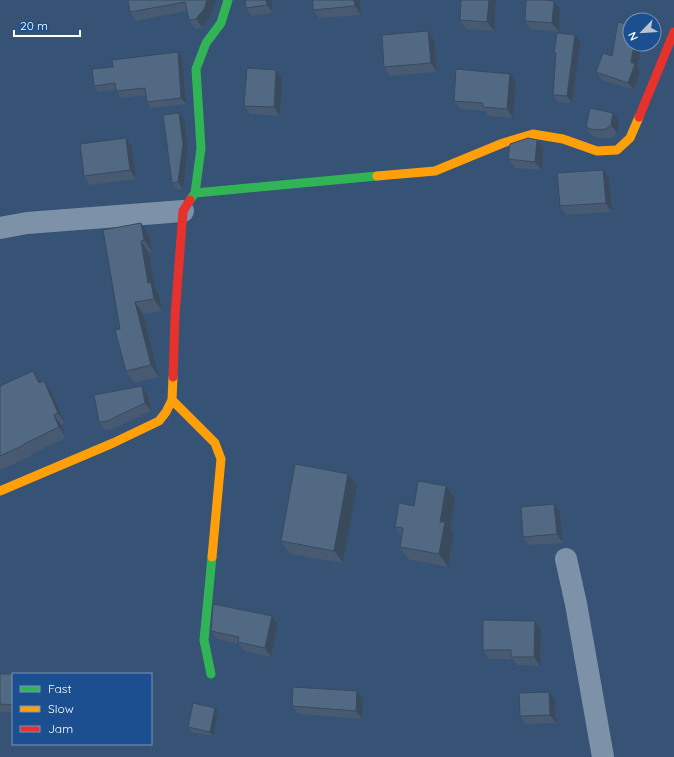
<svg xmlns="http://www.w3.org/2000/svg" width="674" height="757" font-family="Quicksand,sans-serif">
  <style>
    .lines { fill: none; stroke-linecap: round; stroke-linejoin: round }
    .street { stroke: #7d92a8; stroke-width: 22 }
    .fast { stroke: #30b455; stroke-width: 9 }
    .slow { stroke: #ff9f0a; stroke-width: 9 }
    .jam { stroke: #e5322d; stroke-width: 9 }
    .wall { fill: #475a72 }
    .shaded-wall { fill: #394a5c }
    .building { fill: #526984; stroke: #394a5c }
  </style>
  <rect width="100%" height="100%" fill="#365274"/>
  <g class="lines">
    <path class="street" d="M0 228 27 223 183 211
      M566 559 576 604 603 757"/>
    <path class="fast" d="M195 193 377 176
      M190 200 195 193 201 148 196 69 206 43 221 23 228 0
      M211 674 204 640 212 557"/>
    <path class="slow" d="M377 176 435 171 503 143 533 134 563 139 597 151 617 150 630 138 639 117
      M172 400 215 443 221 459 212 557
      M0 491 113 443 159 421 166 412 172 400 173 377"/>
    <path class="jam" d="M639 117 674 32
      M173 377 175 316 183 211 190 200"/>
  </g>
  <path class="wall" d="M128 0H216L210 17 202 27 195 29 189 20 187 11 136 21 130 12Z
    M271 0 273 13 252 16 246 8Z
    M360 0 361 15 319 18 313 10Z
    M496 0 494 31 466 29 460 20Z
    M560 9 559 32 531 29 525 21Z
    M434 40 437 72 390 76 384 67Z
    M580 42 572 103 558 102 553 95 556 56 554 53Z
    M182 58 186 104 151 108 147 102 146 95 121 98 116 90 98 92 94 86Z
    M637 67 640 71 634 90 602 80 596 72Z
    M276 70 282 79 280 116 250 114 244 106Z
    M510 74 516 82 513 118 489 116 485 111 460 109 454 101Z
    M179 113 184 119 188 150 183 189H176L172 183Z
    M619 121 617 133 612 138H599L592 136 586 127Z
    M537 140 543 148 542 170 515 168 508 159Z
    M132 147 136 179 90 185 84 176Z
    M609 178 612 212 566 215 560 206Z
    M141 223 149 235 152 252 149 253 155 288 159 294 162 311 143 314 159 377 134 383 126 371Z
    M33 371 41 382 44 381 51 391 65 423 61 425 66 438 31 454V456L0 470V386Z
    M142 386 148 395 151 411 113 429 105 430 99 422Z
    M348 474 357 486 343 563 290 554 281 541Z
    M446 486 455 498 450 529 454 535 448 567 408 559 400 547 401 536 395 527 414 506Z
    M560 513 563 543 529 545 523 537Z
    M272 616 278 625 271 657 244 651 239 644 217 639 211 631Z
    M535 621 541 630 540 666 517 665 513 659H489L483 650Z
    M0 674H13V713L0 712Z
    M363 700 362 719 298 714 292 706Z
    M555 700 556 723 526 724 520 716Z
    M218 712 213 736 191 732 188 727Z"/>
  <path class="shaded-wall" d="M207 0H216L210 17 202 27 196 19Z
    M266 0H271L273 13 267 5Z
    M354 0H360L361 15 355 6Z
    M489 0H496L494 31 487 22Z
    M554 1 560 9 559 32 552 23Z
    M428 31 434 40 437 72 431 63Z
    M575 35 580 42 572 103 567 96Z
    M634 44H641L637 67 640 71 634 90 628 83Z
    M178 52 182 58 186 104 181 98Z
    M276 70 282 79 280 116 274 107Z
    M510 74 516 82 513 118 507 109Z
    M179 113 184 119 188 150 183 189 178 182Z
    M613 113 619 121 617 133 611 125Z
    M126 138 132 147 136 179 130 170Z
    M537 140 543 148 542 170 535 162Z
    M603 170 609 178 612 212 606 203Z
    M141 223 149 235 152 252 144 240Z
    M141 241 149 253 155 288 159 294 162 311 154 299 148 283Z
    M135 302 143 314 159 377 151 365Z
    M33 371 40 381 46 394 39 383Z
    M44 381 51 391 65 423 58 413Z
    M142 386 148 395 151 411 145 403Z
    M54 415 61 425 66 438 59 427Z
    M348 474 357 486 343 563 334 551Z
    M446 486 455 498 450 529 454 535 448 567 439 554 440 522Z
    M554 504 560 513 563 543 557 534Z
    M272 616 278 625 271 657 265 648Z
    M535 621 541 630 540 666 534 657Z
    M357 691 363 700 362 719 356 711Z
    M549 692 555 700 556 723 550 715Z
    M215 708 218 712 213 736 210 732Z"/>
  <path class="building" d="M128 0H207L204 9 196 19 189 20 185 2 130 12Z
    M245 0H266L267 5 246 8Z
    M313 0H354L355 6 313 10Z
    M461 0H489L487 22 460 20Z
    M526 0H546L554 1 552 23 525 21Z
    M618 22 630 25V44H634L631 62 635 64 628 83 596 72 603 53 612 56Z
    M428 31 431 63 384 67 382 35Z
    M557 33 575 35 567 96 553 95 556 53H554Z
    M178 52 181 98 147 102 145 88 116 91 115 83 94 86 92 69 113 67 112 60Z
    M247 68 276 70 274 107 244 106Z
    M456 69 510 74 507 109 483 107V103L454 101Z
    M590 108 613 113 611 125 606 129 593 130 586 127Z
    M179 113 183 144 178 182 172 183 163 115Z
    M126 138 130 170 84 176 80 144Z
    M528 138 537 140 535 162 508 159 510 144Z
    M603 170 606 203 560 206 557 173Z
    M141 223 144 240 141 241 148 283 151 282 154 299 135 302 151 365 126 371 115 330 120 329 103 230Z
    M33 371 39 383 44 381 58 413 54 415 59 427 24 444V445L0 456V386Z
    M142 386 145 403 107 421 99 422 94 395Z
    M295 464 348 474 334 551 281 541Z
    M418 481 446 486 440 522H445L439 554 400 547 403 528 395 527 399 503 414 506Z
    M554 504 557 534 523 537 521 507Z
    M213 604 272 616 265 648 238 642 239 637 211 631Z
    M483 620 535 621 534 657H511V650H483Z
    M0 674H13V705L0 704Z
    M293 687 357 691 356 711 292 706Z
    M549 692 550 715 520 716 519 693Z
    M193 703 215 708 210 732 188 727Z"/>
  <rect x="12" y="673" width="140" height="72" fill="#1b4f8f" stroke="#7695bc"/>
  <rect x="20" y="686" width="20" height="6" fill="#30b455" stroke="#7695bc"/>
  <text x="48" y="693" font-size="12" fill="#ffffff">Fast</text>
  <rect x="20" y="706" width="20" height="6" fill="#ff9f0a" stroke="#7695bc"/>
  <text x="48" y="713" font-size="12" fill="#ffffff">Slow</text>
  <rect x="20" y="726" width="20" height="6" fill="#e5322d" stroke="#7695bc"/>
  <text x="48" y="733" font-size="12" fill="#ffffff">Jam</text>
  <g transform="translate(642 32) rotate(245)"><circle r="19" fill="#1b4f8f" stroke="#7695bc"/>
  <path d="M0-3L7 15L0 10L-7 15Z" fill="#b9c2ce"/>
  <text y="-6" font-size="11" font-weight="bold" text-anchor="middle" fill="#ffffff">N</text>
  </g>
  <path d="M14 30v6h66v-6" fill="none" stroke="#ffffff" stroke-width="2"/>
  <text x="20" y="30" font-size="12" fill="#ffffff" stroke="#1b4f8f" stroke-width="3" paint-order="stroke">20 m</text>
</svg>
